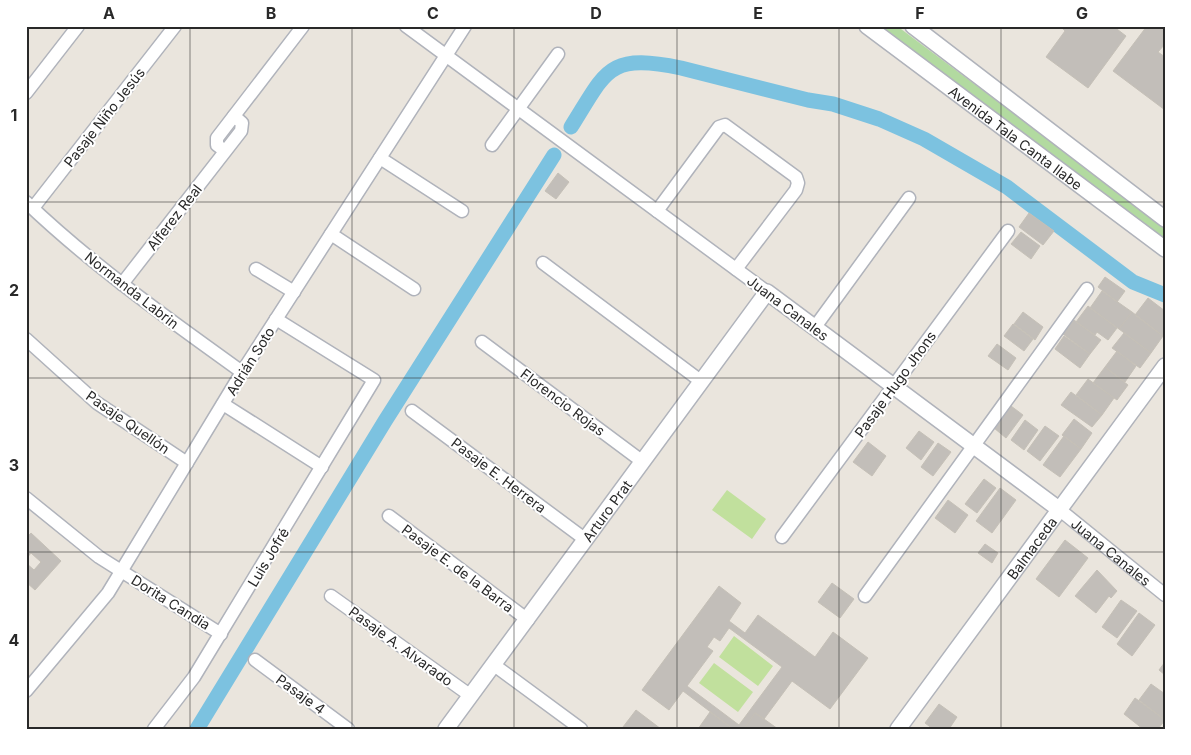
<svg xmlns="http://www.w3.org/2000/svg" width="1191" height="755" font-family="Inter,sans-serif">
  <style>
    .green { fill: #b2daa0 }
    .pitch { fill: #c1e09d }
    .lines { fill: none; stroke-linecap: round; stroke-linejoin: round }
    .canal { stroke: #7cc2e0; stroke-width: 15 }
    .building { fill: #c2beb9; stroke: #c5c0b7; fill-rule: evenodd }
    .minor-casing { stroke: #b0b3bb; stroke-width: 15 }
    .tertiary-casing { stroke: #b0b3bb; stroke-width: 18 }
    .minor { stroke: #fff; stroke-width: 12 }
    .tertiary { stroke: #fff; stroke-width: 15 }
    .grid { fill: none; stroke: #292929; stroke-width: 1; stroke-opacity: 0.55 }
    .labels { text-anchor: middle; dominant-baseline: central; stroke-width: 4; stroke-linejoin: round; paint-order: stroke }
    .street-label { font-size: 14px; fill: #292929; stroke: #fff }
    .neatline { fill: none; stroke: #292929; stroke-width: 2 }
    .grid-label { font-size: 16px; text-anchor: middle; font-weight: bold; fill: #292929 }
  </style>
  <rect width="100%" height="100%" fill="#eae5dd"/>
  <path class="green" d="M878 26H897L1165 227V243Z"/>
  <path class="pitch" d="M727 490 766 519 752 539 712 510Z
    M734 636 773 666 758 686 719 657Z
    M714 663 753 692 738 712 699 683Z"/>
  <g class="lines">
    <path class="canal" d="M571 127C607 70 607 53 681 68L808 100 833 104 879 119 924 139 1007 187 1133 282 1165 295
      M197 729 385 421 554 155"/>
  </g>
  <path class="building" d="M1060 26H1113L1126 36 1088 88 1046 57 1065 31Z
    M1147 26H1165V44L1158 52 1165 57V110L1113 71Z
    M558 173 569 182 556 199 545 191Z
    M1029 213 1054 231 1043 245 1019 227Z
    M1021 232 1040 246 1031 259 1011 244Z
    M1105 277 1125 291 1117 302 1098 287Z
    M1102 291 1132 312 1119 329 1090 308Z
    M1148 298 1165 311 1163 336 1135 315Z
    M1088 306 1117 328 1108 340 1097 332 1095 335 1076 322Z
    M1023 312 1043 327 1035 340 1014 324Z
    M1132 312 1163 336 1151 353 1119 329Z
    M1074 320 1101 340 1090 354 1063 334Z
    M1013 324 1033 339 1024 351 1004 336Z
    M1124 333 1151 353 1140 368 1112 348Z
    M1064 336 1090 354 1080 368 1055 349Z
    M997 344 1016 358 1008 370 988 356Z
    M1117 351 1136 366 1125 382 1105 367Z
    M1105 367 1128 385 1117 400 1093 383Z
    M1088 379 1114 398 1102 415 1076 395Z
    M1071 392 1102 415 1092 427 1061 405Z
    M1011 406 1023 415 1006 438 994 428Z
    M1074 419 1092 433 1081 449 1062 435Z
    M1025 420 1038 430 1024 450 1011 440Z
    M1045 426 1059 436 1040 461 1027 451Z
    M919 431 934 442 921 460 906 448Z
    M1064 436 1081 449 1060 477 1043 465Z
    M868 442 886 456 872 476 853 462Z
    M938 443 951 452 933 476 921 467Z
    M984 479 996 488 977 513 965 504Z
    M1000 488 1016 500 992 533 976 521Z
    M948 500 968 515 955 533 935 518Z
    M31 533 61 561 35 590 26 582V563L34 570 41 562 31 553 26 559V538Z
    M1065 540 1088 558 1059 597 1036 579Z
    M985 544 998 553 992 563 978 553Z
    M1097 570 1117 591 1111 598 1109 596 1096 613 1075 596Z
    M832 583 854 599 840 618 818 602Z
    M719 586 741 603 729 621 745 633 758 615 815 657 833 632 868 658 830 709 792 681 764 719 755 713 744 729H733L683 691 669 710 642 690ZM729 628 782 667 739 725 687 686 713 651 707 647 714 637 720 641Z
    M1121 600 1137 611 1117 638 1102 627Z
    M1139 613 1155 625 1132 656 1117 644Z
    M1165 662V675L1159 670Z
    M1151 684 1165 694V720L1139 700Z
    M1135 698 1165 720 1158 729H1143L1124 714Z
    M939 704 957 717 949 729H933L925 723Z
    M636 710 661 729H625L623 727Z
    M710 712 733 729H698Z
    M755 713 764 719 778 729H744Z"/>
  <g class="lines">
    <g class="minor-casing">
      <g id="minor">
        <path d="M406 26 767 292"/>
        <path d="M26 93 78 26"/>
        <path d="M492 145 558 54"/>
        <path d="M225 151 217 145V138L303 26"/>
        <path d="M380 158 462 211"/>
        <path d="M26 202C92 265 168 319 242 372"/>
        <path d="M33 208 175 26"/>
        <path d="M657 211 719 127 725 125 796 177 798 183 796 190 736 269"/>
        <path d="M331 234 414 289"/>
        <path d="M543 263 702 382"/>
        <path d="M256 269 294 292"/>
        <path d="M122 284 241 131 242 123 234 116"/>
        <path d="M815 327 909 198"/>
        <path d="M26 339 97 403 187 463"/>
        <path d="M482 342 643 462"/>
        <path d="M223 404 322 467"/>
        <path d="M412 411 586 540"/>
        <path d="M26 498 99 557 221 634"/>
        <path id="s1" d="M1060 510 1165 595"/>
        <path d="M389 516 528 620"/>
        <path d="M782 537 1008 231"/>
        <path d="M331 596 471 696"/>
        <path d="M865 596 1087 289"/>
        <path d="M255 660 348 729"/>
        <path d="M494 665 581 729"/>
        <path d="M26 691 108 593 242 372 465 26"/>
        <path d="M154 729 194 677 374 380 276 319"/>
      </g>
    </g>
    <g class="tertiary-casing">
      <g id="tertiary">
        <path id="s2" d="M867 26 1165 249"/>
        <path d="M913 26 1165 219"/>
        <path id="s3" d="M446 729 767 292 1060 510"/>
        <path id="s4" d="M898 729 1165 366"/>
      </g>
    </g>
    <use href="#minor" class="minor"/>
    <use href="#tertiary" class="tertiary"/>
  </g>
  <path class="grid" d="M190 26V729M352 26V729M514 26V729M677 26V729M839 26V729M1001 26V729M26 202H1165M26 378H1165M26 552H1165"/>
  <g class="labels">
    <g class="street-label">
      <text transform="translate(104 117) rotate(-52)">Pasaje Niño Jesús</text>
      <text stroke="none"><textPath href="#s2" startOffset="186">Avenida Tala Canta Ilabe</textPath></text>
      <text transform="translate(174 217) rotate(-52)">Alferez Real</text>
      <text transform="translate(132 290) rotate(38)">Normanda Labrin</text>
      <text transform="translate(788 308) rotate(37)">Juana Canales</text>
      <text transform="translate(250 361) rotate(-58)">Adrián Soto</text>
      <text transform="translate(895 384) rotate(-54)">Pasaje Hugo Jhons</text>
      <text transform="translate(563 402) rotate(37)">Florencio Rojas</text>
      <text transform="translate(128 422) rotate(35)">Pasaje Quellón</text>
      <text transform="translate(499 475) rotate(37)">Pasaje E. Herrera</text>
      <text stroke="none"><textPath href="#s3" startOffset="271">Arturo Prat</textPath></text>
      <text stroke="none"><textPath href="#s4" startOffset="225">Balmaceda</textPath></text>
      <text stroke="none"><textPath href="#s1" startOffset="66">Juana Canales</textPath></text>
      <text transform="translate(268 557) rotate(-59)">Luis Jofré</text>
      <text transform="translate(458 568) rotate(37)">Pasaje E. de la Barra</text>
      <text transform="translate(171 602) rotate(32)">Dorita Candia</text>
      <text transform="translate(401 646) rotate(36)">Pasaje A. Alvarado</text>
      <text transform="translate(301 694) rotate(36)">Pasaje 4</text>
    </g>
  </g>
  <rect width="1191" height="755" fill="none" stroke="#ffffff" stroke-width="55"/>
  <rect x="28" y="28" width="1136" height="700" class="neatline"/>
  <g class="grid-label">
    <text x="109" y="19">A</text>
    <text x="271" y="19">B</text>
    <text x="433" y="19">C</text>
    <text x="596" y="19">D</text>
    <text x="758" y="19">E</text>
    <text x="920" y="19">F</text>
    <text x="1082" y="19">G</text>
    <text x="14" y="121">1</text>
    <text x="14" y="296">2</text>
    <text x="14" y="471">3</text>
    <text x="14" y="646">4</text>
  </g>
</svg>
